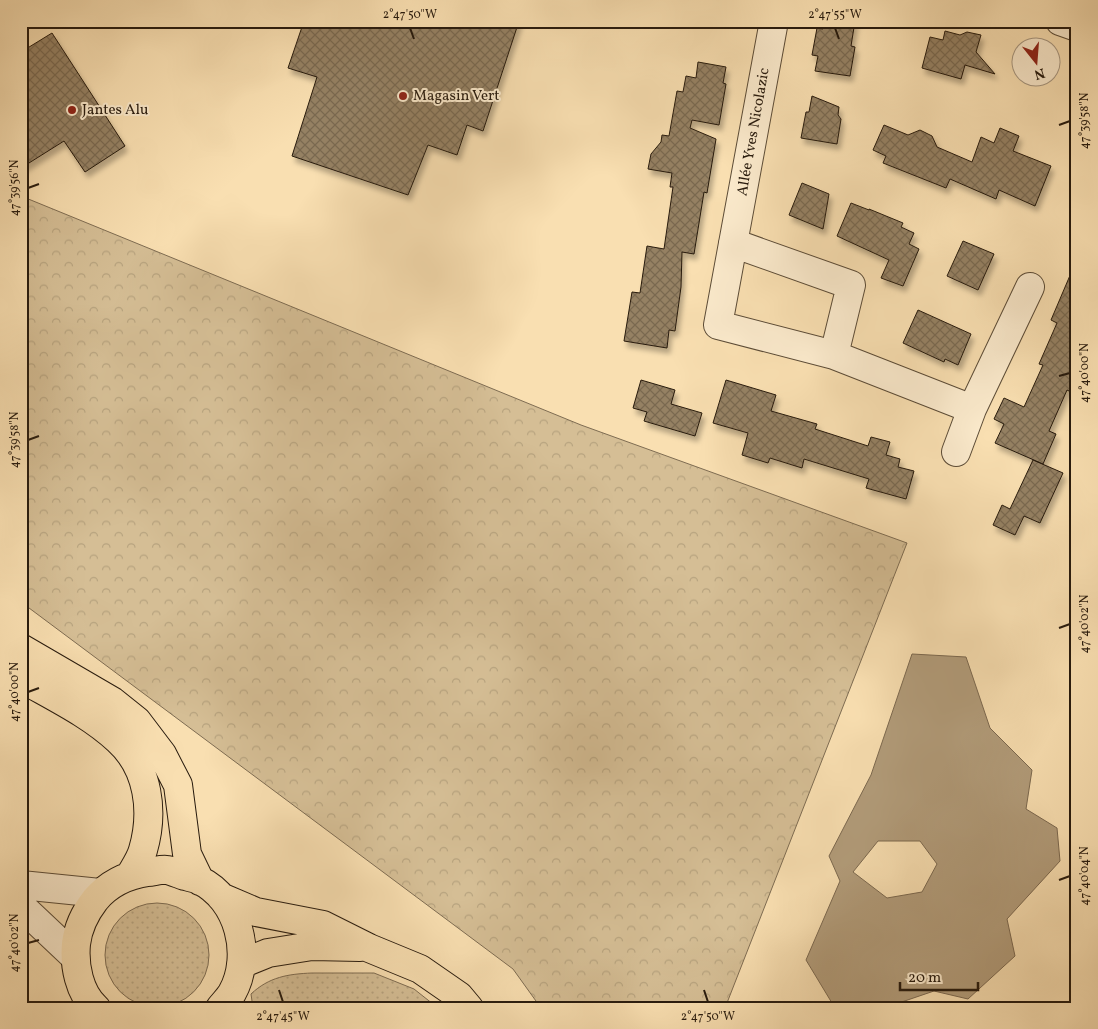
<svg xmlns="http://www.w3.org/2000/svg" width="1098" height="1029" font-family="Vollkorn,serif">
  <style>
    .green { fill: url(#green-dots); stroke: #7e6c52 }
    .forest { fill: url(#forest-crowns); stroke: #7e6c52 }
    .water { fill: #b29c7a; stroke: #7b684f; fill-rule: evenodd }
    .building { fill: url(#building-cross-hatch); stroke: #281b0e; filter: url(#shadow) }
    .lines { fill: none; stroke-linecap: round; stroke-linejoin: round }
    .minor-casing { stroke: #5c4c37; stroke-width: 30 }
    .major-casing { stroke: #281b0e; stroke-width: 30 }
    .minor { stroke: #fbeacc; stroke-width: 28 }
    .major { stroke: #f9dfb1; stroke-width: 28 }
    .ticks { fill: none; stroke: #281b0e; stroke-width: 2 }
    .poi-dot { fill: #8f2418; stroke: #fbeacc; stroke-width: 2 }
    .labels { text-anchor: middle; dominant-baseline: central; stroke-width: 4; stroke-linejoin: round; paint-order: stroke }
    .poi-label { font-size: 15px; fill: #281b0e; stroke: #fbeacc; text-anchor: start }
    .street-label { font-size: 15px; fill: #281b0e; stroke: #fbeacc }
    .neatline { fill: none; stroke: #281b0e; stroke-width: 2 }
    .ticks-label { font-size: 12px; text-anchor: middle; fill: #281b0e }
  </style>
  <defs>
    <pattern id="green-dots" width="8" height="8" patternUnits="userSpaceOnUse" patternTransform="scale(1.25)"><rect width="8" height="8" fill="#d5be95"/><path d="M2 2h.1M6 6h.1" fill="none" stroke="#b7a37f" stroke-width="1.8" stroke-linecap="round"/></pattern>
    <pattern id="forest-crowns" width="20" height="18" patternUnits="userSpaceOnUse" patternTransform="scale(1.25)"><rect width="20" height="18" fill="#d5be95"/><path d="M2 6a3 3 0 1 1 6 0M12 15a3 3 0 1 1 6 0" fill="none" stroke="#b7a37f"/></pattern>
    <pattern id="building-cross-hatch" width="8" height="8" patternUnits="userSpaceOnUse" patternTransform="scale(1.25)"><rect width="8" height="8" fill="#958163"/><path d="M0 0l8 8M0 8l8-8" fill="none" stroke="#7a6950"/></pattern>
    <filter id="shadow"><feDropShadow dx="3" dy="5.5" stdDeviation="2.5" flood-color="#0004"/></filter>
  </defs>
  <rect width="100%" height="100%" fill="#f9dfb1"/>
  <filter id="stains"><feTurbulence type="fractalNoise" baseFrequency=".004" numOctaves="4"/><feColorMatrix values="0 0 0 0 .2 0 0 0 0 .09 0 0 0 0 .02 0 0 0 .5 -.17"/></filter>
  <radialGradient id="worn" r=".72"><stop offset=".6" stop-color="#630" stop-opacity="0"/><stop offset="1" stop-color="#630" stop-opacity=".3"/></radialGradient>
  <path class="green" d="M105 955a52 52 0 1 1 104 0a52 52 0 1 1-104 0Z
    M312 973H374L414 989 438 1008H253L251 994C269 977 288 974 312 973Z"/>
  <path class="forest" d="M21 196 581 425 907 543 725 1008H541L513 969 21 602Z"/>
  <path class="water" d="M912 654 966 657 990 728 1032 770 1026 809 1057 828 1060 861 1007 919 1015 956 968 999 934 991 884 1008H835L806 960 840 881 829 856 871 775ZM878 841H920L937 864 922 892 887 898 853 872Z"/>
  <path class="building" d="M304 21H519L483 131 467 125 457 155 428 145 408 195 292 156 317 77 288 68Z
    M824 21H855L851 46 855 47 850 76 815 71 818 56 812 55 817 28 823 29Z
    M945 31 960 35 967 32 981 35 976 52 995 74 965 65 961 79 922 68 930 37 943 40Z
    M52 33 125 146 85 172 64 141 21 168V52Z
    M698 62 726 67 723 83 726 84 719 125 692 120 690 128 716 139 707 193 704 192 694 254 682 252 681 287 675 331 669 330 667 348 624 341 632 292 640 293 647 246 664 249 673 187H670L672 173 648 169 651 154 661 142 662 135 669 136 677 91 683 92 686 76 696 78Z
    M812 96 839 107 838 115 841 119 837 144 801 138 806 112H809Z
    M884 125 908 135 920 130 932 136 937 147 972 162 981 137 994 143 1000 128 1019 136 1013 151 1051 166 1035 206 999 190 996 199 950 179 946 188 883 163 886 156 873 150Z
    M802 183 829 194 823 229 789 215Z
    M851 203 869 210V209L903 223 901 227 914 233 909 244 919 249 903 286 881 278 889 260 837 236Z
    M963 241 994 254 978 290 947 276Z
    M1077 259V395L1067 390 1049 431 1056 434 1043 464 995 443 1004 424 994 419 1004 398 1024 407 1043 365 1039 364 1057 323 1051 320Z
    M918 310 971 334 958 365 945 359 944 362 903 343Z
    M641 380 675 390 671 404 702 413 695 436 644 421 647 412 633 408Z
    M726 380 776 395 771 411 817 424 815 429 868 446 871 437 890 442 886 455 900 459 898 467 914 471 906 499 866 488 869 479 804 459 802 468 770 458 768 463 742 455 748 433 713 423Z
    M1033 460 1063 473 1040 523 1024 516 1015 535 993 525 1002 505 1010 509Z"/>
  <g class="lines">
    <g class="minor-casing">
      <path id="minor" d="M1060 21 1077 27
        M733 243 851 285 834 355 718 325 774 21
        M834 355 972 409
        M956 452 972 409 1030 287
        M21 885 100 893
        M21 906 75 957"/>
    </g>
    <g class="major-casing">
      <path id="major" d="M21 648 112 701 137 721 162 754 178 785 187 854 200 881
        M21 678C54 697 90 714 118 740 149 768 154 812 143 850 141 858 135 867 131 874
        M221 897 256 912 323 925 369 948 420 969 459 996 469 1008
        M241 964 268 953 312 946 360 947
        M96 1008C79 993 74 965 76 944 78 927 85 913 95 900 109 883 127 875 148 872 153 872 161 869 167 870 172 871 179 874 185 876 189 877 195 878 199 880 239 899 253 956 232 993 229 998 224 1003 220 1008"/>
    </g>
    <use href="#minor" class="minor"/>
    <use href="#major" class="major"/>
  </g>
  <path class="ticks" d="M410 28 414 39M835 28 839 39M1059 125 1070 121M28 188 39 184M1059 376 1070 373M28 440 39 436M1059 628 1070 624M28 692 39 688M1059 880 1070 876M28 943 39 940M279 990 283 1002M704 990 708 1002"/>
  <g class="poi-dot">
    <circle cx="403" cy="96" r="5"/>
    <circle cx="72" cy="110" r="5"/>
  </g>
  <g class="labels">
    <g class="poi-label">
      <text x="413" y="96">Magasin Vert</text>
      <text x="82" y="110">Jantes Alu</text>
    </g>
    <g class="street-label">
      <text transform="translate(754 132) rotate(-80)">Allée Yves Nicolazic</text>
    </g>
  </g>
  <rect width="1098" height="1029" fill="none" stroke="#f9dfb1" stroke-width="55"/>
  <g transform="translate(1036 62) rotate(163)"><circle r="24" fill="#fbeacc" stroke="#a79780"/>
  <path d="M0-4L9 19L0 12L-9 19Z" fill="#8f2418"/>
  <text y="-8" font-size="14" font-weight="bold" text-anchor="middle" fill="#281b0e">N</text>
  </g>
  <path d="M900 982v8h78v-8" fill="none" stroke="#281b0e" stroke-width="2.5"/>
  <text x="908" y="982" font-size="15" fill="#281b0e" stroke="#fbeacc" stroke-width="4" paint-order="stroke">20 m</text>
  <rect x="28" y="28" width="1042" height="974" class="neatline"/>
  <g class="ticks-label">
    <text x="410" y="18">2°47'50"W</text>
    <text x="835" y="18">2°47'55"W</text>
    <text transform="translate(1084 121) rotate(-90)" y="4">47°39'58"N</text>
    <text transform="translate(14 188) rotate(-90)" y="4">47°39'56"N</text>
    <text transform="translate(1084 373) rotate(-90)" y="4">47°40'00"N</text>
    <text transform="translate(14 440) rotate(-90)" y="4">47°39'58"N</text>
    <text transform="translate(1084 624) rotate(-90)" y="4">47°40'02"N</text>
    <text transform="translate(14 692) rotate(-90)" y="4">47°40'00"N</text>
    <text transform="translate(1084 876) rotate(-90)" y="4">47°40'04"N</text>
    <text transform="translate(14 943) rotate(-90)" y="4">47°40'02"N</text>
    <text x="283" y="1020">2°47'45"W</text>
    <text x="708" y="1020">2°47'50"W</text>
  </g>
  <rect width="100%" height="100%" filter="url(#stains)"/>
  <rect width="100%" height="100%" fill="url(#worn)"/>
</svg>
